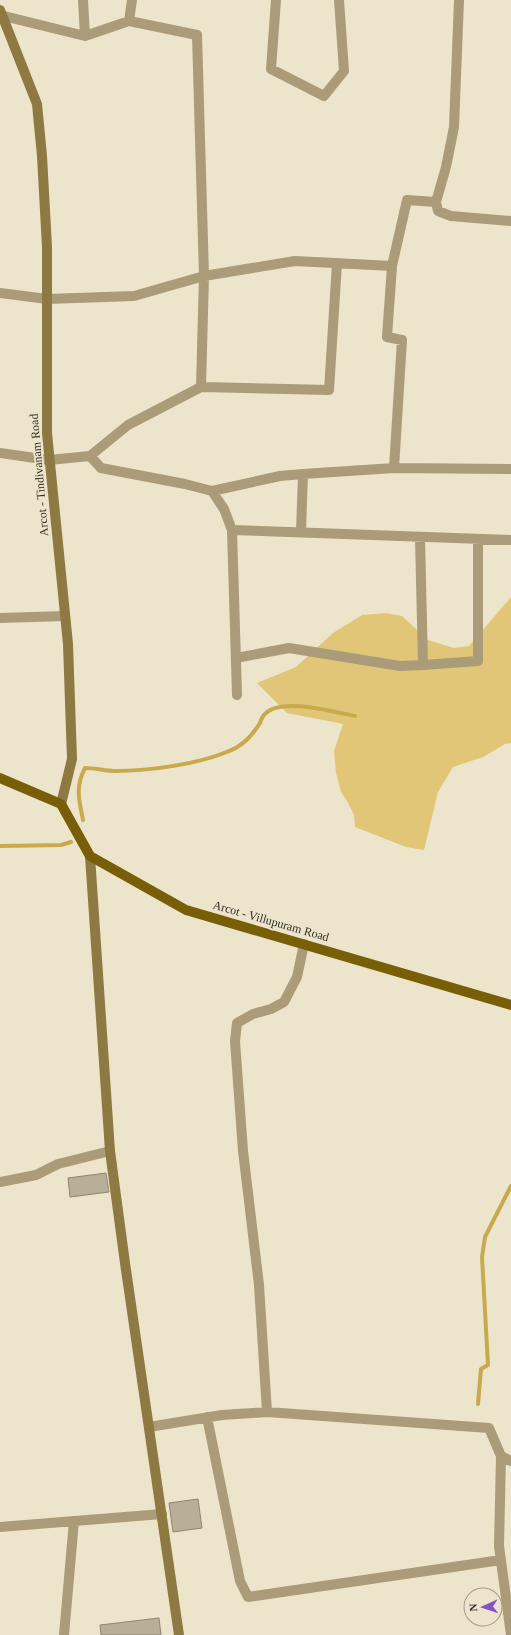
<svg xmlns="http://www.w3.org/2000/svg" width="511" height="1635" font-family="'Times New Roman',serif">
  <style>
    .green { fill: #e2c677 }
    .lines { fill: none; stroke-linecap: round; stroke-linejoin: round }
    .stream { stroke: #c9a94d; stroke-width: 4 }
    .building { fill: #b8af98; stroke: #8e8670 }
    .minor { stroke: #aa9c78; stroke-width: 10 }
    .secondary { stroke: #8d7941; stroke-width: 10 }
    .primary { stroke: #785f07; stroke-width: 10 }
    .labels { text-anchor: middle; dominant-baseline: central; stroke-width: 4; stroke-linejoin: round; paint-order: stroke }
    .street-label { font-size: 12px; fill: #312e25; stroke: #ede4cc }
  </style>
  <rect width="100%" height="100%" fill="#ede4cc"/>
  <path class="green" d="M511 597V743L505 744 483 757 453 767 438 792 424 850 406 847 355 827 354 815 347 801 341 792 336 773 334 751 343 724 287 713 257 683 296 667 333 633 362 615 386 613 402 616 428 640 454 648 469 646Z"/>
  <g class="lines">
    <path class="stream" d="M83 820C79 800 75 787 85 768 95 768 106 771 116 771 149 771 199 764 229 751 243 746 252 736 260 723 261 720 262 717 264 715 279 696 334 712 355 716
      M0 846 61 845 71 842
      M478 1404 481 1369 488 1365 482 1257 485 1237 511 1186"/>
  </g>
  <path class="building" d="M106 1173 109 1192 70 1197 68 1178Z
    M198 1499 202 1528 173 1532 169 1503Z
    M159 1618 161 1635H101L100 1625Z"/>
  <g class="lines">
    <path class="minor" d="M83 0 85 36
      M276 0 271 69 324 96 344 71 339 0
      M0 15 85 36 129 21 197 35 204 276 201 387 128 425 90 456
      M129 21 132 0
      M436 202 438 211 451 216 511 221
      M392 266 407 200 436 202 446 167 454 127 459 0
      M0 293 47 299 134 296 204 276 295 261 392 266 387 337 402 340 394 468 303 474 301 532
      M201 387 329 390 337 263
      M0 453 49 460 90 456 101 468 185 484 212 491 224 509 232 530 237 695
      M394 468 511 469
      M212 491 280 476 303 474
      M232 530 511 540
      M0 618 65 616
      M236 658 289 648 400 666 423 665 420 538
      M423 665 478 661V539
      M0 1182 36 1175 58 1164 110 1151
      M267 1412 259 1285 243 1151 235 1041 237 1023 253 1014 271 1009 284 1002 297 977 304 944
      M207 1417 240 1581 248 1597 501 1560
      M149 1427 222 1415 267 1412 489 1428 501 1456 499 1546 511 1635
      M501 1456 511 1461
      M0 1527 162 1514
      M64 1635 74 1521"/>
    <path class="secondary" d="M0 10 37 104 42 156 47 247V433L68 644 72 759 61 804
      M90 856 110 1151 125 1263 179 1635"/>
    <path class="primary" d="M0 778 61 804 90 856 186 910 511 1005"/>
  </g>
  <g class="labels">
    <g class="street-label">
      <text transform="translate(39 475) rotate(-95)">Arcot - Tindivanam Road</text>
      <text transform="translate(271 921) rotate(16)">Arcot - Villupuram Road</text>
    </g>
  </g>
  <g transform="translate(483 1607) rotate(267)"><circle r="19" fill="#ede4cc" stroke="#a29b89"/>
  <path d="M0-3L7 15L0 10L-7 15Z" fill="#8451c9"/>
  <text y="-6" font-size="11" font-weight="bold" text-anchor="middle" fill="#312e25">N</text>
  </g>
</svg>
